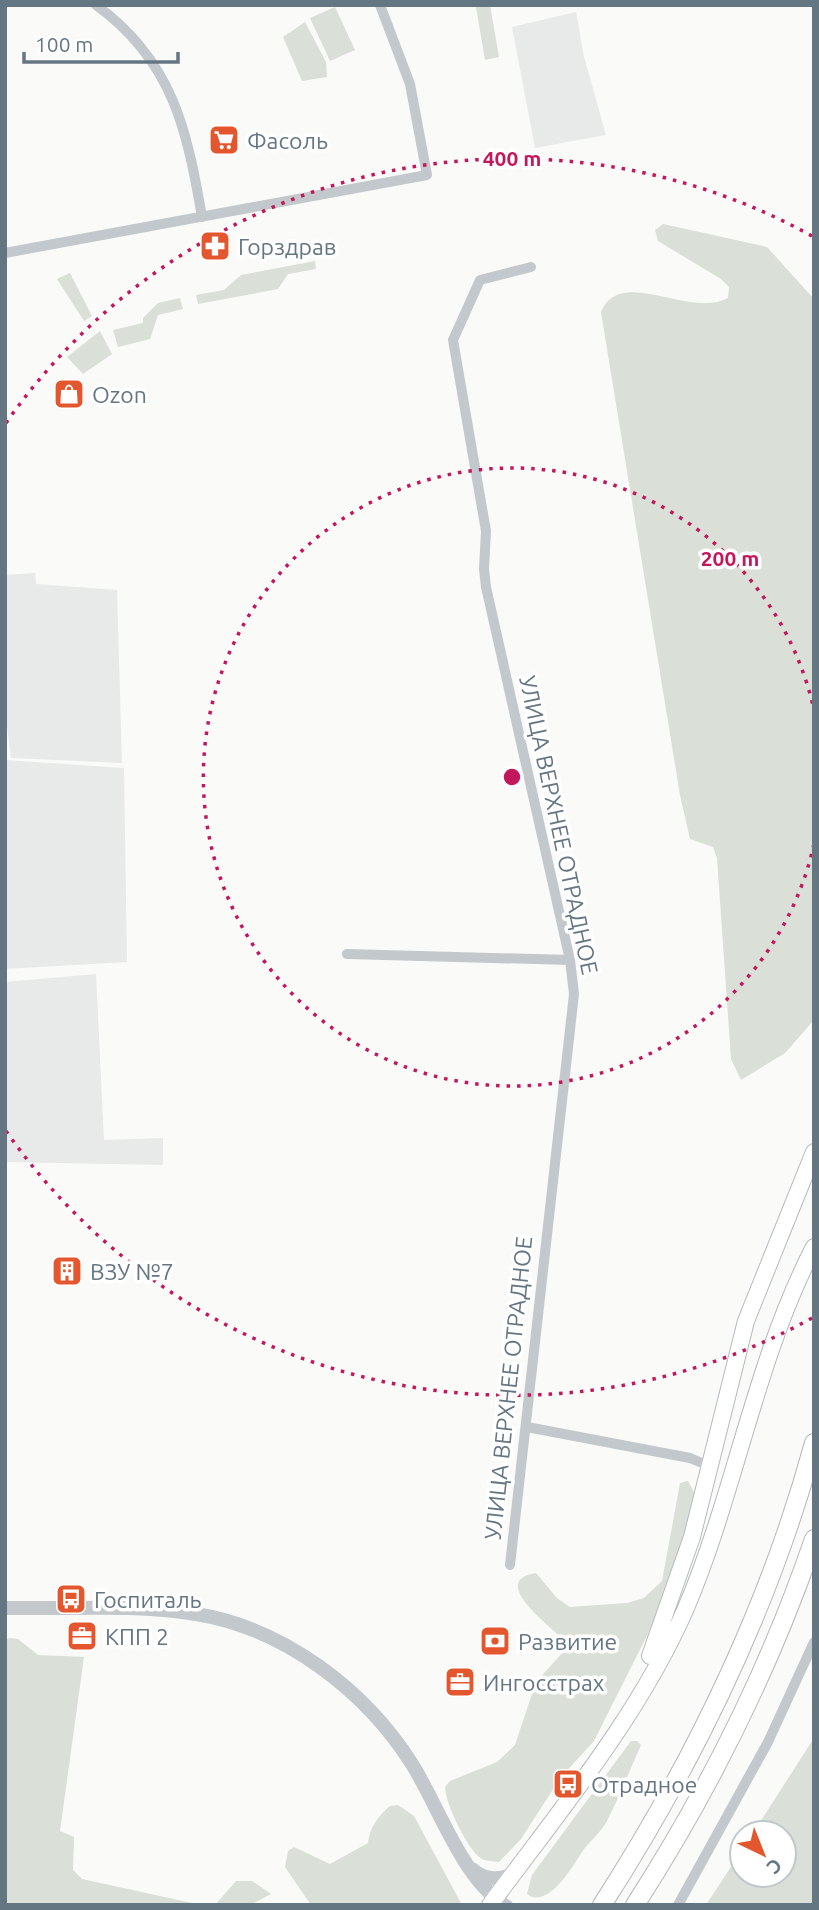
<svg xmlns="http://www.w3.org/2000/svg" width="819" height="1910" font-family="Ubuntu,sans-serif">
  <style>
    .built { fill: #e8e9e9 }
    .green { fill: #dadfd7 }
    .lines { fill: none; stroke-linecap: round; stroke-linejoin: round }
    .secondary-casing { stroke: #b3babf; stroke-width: 18 }
    .trunk-casing { stroke: #b4b9bd; stroke-width: 20 }
    .minor { stroke: #c3c8cc; stroke-width: 10 }
    .tertiary { stroke: #c3c8cc; stroke-width: 14 }
    .secondary { stroke: #fff; stroke-width: 16 }
    .trunk { stroke: #fff; stroke-width: 18 }
    .ring { fill: none; stroke: #c2185b; stroke-width: 3.5; stroke-dasharray: 3.5 7 }
    .labels { text-anchor: middle; dominant-baseline: central; stroke-width: 7; stroke-linejoin: round; paint-order: stroke }
    .poi-label { font-size: 23px; fill: #657683; stroke: #fff; text-anchor: start }
    .street-label { font-size: 23px; fill: #657683; stroke: #fff }
    .centre { fill: #c2185b; stroke: #fff; stroke-width: 3.5 }
    .ring-label { font-size: 21px; text-anchor: middle; font-weight: bold; fill: #c2185b; stroke: #fff; stroke-width: 7; stroke-linejoin: round; paint-order: stroke }
  </style>
  <rect width="100%" height="100%" fill="#fafaf8"/>
  <path class="built" d="M576 12 584 57 606 135 535 148 512 27Z
    M35 573 36 584 117 590 122 763 11 758 5 710V575Z
    M5 760 124 768 127 962 5 969Z
    M96 974 104 1140 163 1138V1165L5 1162V982Z"/>
  <path class="green" d="M490 5 499 57 485 60 476 7Z
    M335 7 355 50 330 61 310 18Z
    M305 22 326 62 327 77 302 81 283 37Z
    M663 224 767 247 814 299V1020L785 1053 741 1080 731 1059 717 858 713 847 690 839 680 795 601 312C620 265 690 319 728 298L729 287 721 279 658 241 655 230Z
    M315 261 316 269 288 274 278 289 198 304 196 295 224 290 241 275Z
    M70 273 92 316 84 321 57 279Z
    M180 298 183 309 158 315 150 339 118 347 113 330 143 323V318L158 303Z
    M100 331 112 354 83 374 67 357Z
    M688 1481 696 1496 666 1598 594 1741 561 1777 521 1839 499 1862C493 1861 486 1861 482 1859 468 1851 445 1803 445 1787L450 1781 497 1762 515 1745 536 1682 564 1651 565 1642C559 1632 484 1581 536 1573L557 1598 570 1607 627 1603 644 1598 662 1581 680 1483Z
    M10 1638 18 1639 38 1655 84 1657 60 1831 74 1837 73 1870 82 1879 201 1905H5V1640Z
    M814 1738V1905H706L742 1850V1875H784V1833H753Z
    M631 1741H637L641 1745C629 1771 619 1798 606 1823 599 1834 589 1842 582 1852 573 1866 548 1910 527 1894L532 1875Z
    M398 1805 414 1816 462 1905H311L285 1867 288 1851 294 1847 330 1864 368 1843C369 1828 379 1815 390 1806Z
    M236 1881H252L271 1894 250 1905H215Z"/>
  <g class="lines">
    <g class="secondary-casing">
      <path id="secondary" d="M650 1656 692 1537 746 1321 814 1152
        M490 1905C560 1810 639 1716 686 1608 736 1490 755 1361 814 1247"/>
    </g>
    <g class="trunk-casing">
      <path id="trunk" d="M602 1905C694 1762 769 1608 814 1443
        M635 1905C709 1790 770 1668 814 1539"/>
    </g>
    <path class="minor" d="M96 5C173 61 187 130 202 217
      M5 253 427 175 410 84 380 5
      M347 954 570 960
      M527 1427 690 1458 709 1466
      M510 1565 574 994 570 960 486 587 484 569 486 531 453 340 480 280 531 267
      M496 1898 508 1905
      M678 1905 768 1742 814 1642"/>
    <path class="tertiary" d="M5 1608C68 1609 134 1604 196 1614 284 1628 365 1690 412 1764 436 1802 461 1872 496 1898
      M472 1869C484 1880 497 1880 512 1875"/>
    <use href="#secondary" class="secondary"/>
    <use href="#trunk" class="trunk"/>
  </g>
  <g class="ring">
    <path d="M814 844A309 309 0 1 1 814 710"/>
    <path d="M812 1318A618 618 0 0 1 6 1131M6 423A618 618 0 0 1 812 236"/>
  </g>
  <defs>
    <g id="supermarket-square" transform="scale(1.575)"><rect x="-9" y="-9" width="18" height="18" rx="4" fill="#e4572e" stroke="#fff"/><path d="M-6-5.5h2.5l.6 2H6L4.5 2H-2.5L-4.4-4H-6ZM-1.5 3.2a1.3 1.3 0 1 0 .1 0ZM3 3.2a1.3 1.3 0 1 0 .1 0Z" fill="#fff"/></g>
    <g id="pharmacy-square" transform="scale(1.575)"><rect x="-9" y="-9" width="18" height="18" rx="4" fill="#e4572e" stroke="#fff"/><path d="M-2-6h4v4h4v4h-4v4h-4v-4h-4v-4h4Z" fill="#fff"/></g>
    <g id="shop-square" transform="scale(1.575)"><rect x="-9" y="-9" width="18" height="18" rx="4" fill="#e4572e" stroke="#fff"/><path d="M-5-2.5h2.3a2.7 3.5 0 0 1 5.4 0H5L5.5 6h-11ZM-1.5-2.5h3a1.5 2.3 0 0 0-3 0Z" fill="#fff"/></g>
    <g id="building-square" transform="scale(1.575)"><rect x="-9" y="-9" width="18" height="18" rx="4" fill="#e4572e" stroke="#fff"/><path d="M-4-6H4V6H1V3H-1V6H-4ZM-2.5-4.3h1.7v1.8h-1.7ZM.8-4.3h1.7v1.8H.8ZM-2.5-1h1.7V.8h-1.7ZM.8-1h1.7V.8H.8Z" fill="#fff"/></g>
    <g id="bus-square" transform="scale(1.575)"><rect x="-9" y="-9" width="18" height="18" rx="4" fill="#e4572e" stroke="#fff"/><path d="M-5-6H5V4H4V6H2V4H-2V6H-4V4H-5ZM-3.5-4V0h7V-4ZM-3.5 1.2v1.5H-2V1.2ZM2 1.2v1.5H3.5V1.2Z" fill="#fff"/></g>
    <g id="office-square" transform="scale(1.575)"><rect x="-9" y="-9" width="18" height="18" rx="4" fill="#e4572e" stroke="#fff"/><path d="M-6-3h4V-5.5h4V-3h4V5H-6ZM-1-4.5V-3h2v-1.5ZM-6 0V1H6V0Z" fill="#fff"/></g>
    <g id="bank-square" transform="scale(1.575)"><rect x="-9" y="-9" width="18" height="18" rx="4" fill="#e4572e" stroke="#fff"/><path d="M-6-4H6V4H-6ZM0-2.3a2.3 2.3 0 1 0 0 4.6a2.3 2.3 0 1 0 0-4.6Z" fill="#fff"/></g>
  </defs>
  <g fill-rule="evenodd">
    <use href="#supermarket-square" x="224" y="140"/>
    <use href="#pharmacy-square" x="215" y="246"/>
    <use href="#shop-square" x="69" y="394"/>
    <use href="#building-square" x="67" y="1271"/>
    <use href="#bus-square" x="71" y="1599"/>
    <use href="#office-square" x="82" y="1636"/>
    <use href="#bank-square" x="495" y="1641"/>
    <use href="#office-square" x="460" y="1682"/>
    <use href="#bus-square" x="568" y="1784"/>
  </g>
  <g class="labels">
    <g class="poi-label">
      <text x="247" y="140">Фасоль</text>
      <text x="238" y="246">Горздрав</text>
      <text x="92" y="394">Ozon</text>
      <text x="90" y="1271">ВЗУ №7</text>
      <text x="94" y="1599">Госпиталь</text>
      <text x="105" y="1636">КПП 2</text>
      <text x="518" y="1641">Развитие</text>
      <text x="483" y="1682">Ингосстрах</text>
      <text x="591" y="1784">Отрадное</text>
    </g>
    <g class="street-label">
      <text transform="translate(559 825) rotate(78)">УЛИЦА ВЕРХНЕЕ ОТРАДНОЕ</text>
      <text transform="translate(508 1388) rotate(-84)">УЛИЦА ВЕРХНЕЕ ОТРАДНОЕ</text>
    </g>
  </g>
  <circle cx="512" cy="777" r="10" class="centre"/>
  <g class="ring-label">
    <text x="512" y="166">400 m</text>
    <text x="730" y="566">200 m</text>
  </g>
  <rect width="819" height="1910" fill="none" stroke="#657683" stroke-width="14"/>
  <g transform="translate(763 1854) rotate(137)"><circle r="33" fill="#ffffff" stroke="#c1c8cd" stroke-width="2"/>
  <path d="M0-5L12 26L0 18L-12 26Z" fill="#e4572e"/>
  <text y="-10" font-size="19" font-weight="bold" text-anchor="middle" fill="#657683">С</text>
  </g>
  <path d="M24 52v10h154v-10" fill="none" stroke="#657683" stroke-width="3.5"/>
  <text x="35" y="52" font-size="21" fill="#657683" stroke="#ffffff" stroke-width="5" paint-order="stroke">100 m</text>
</svg>
